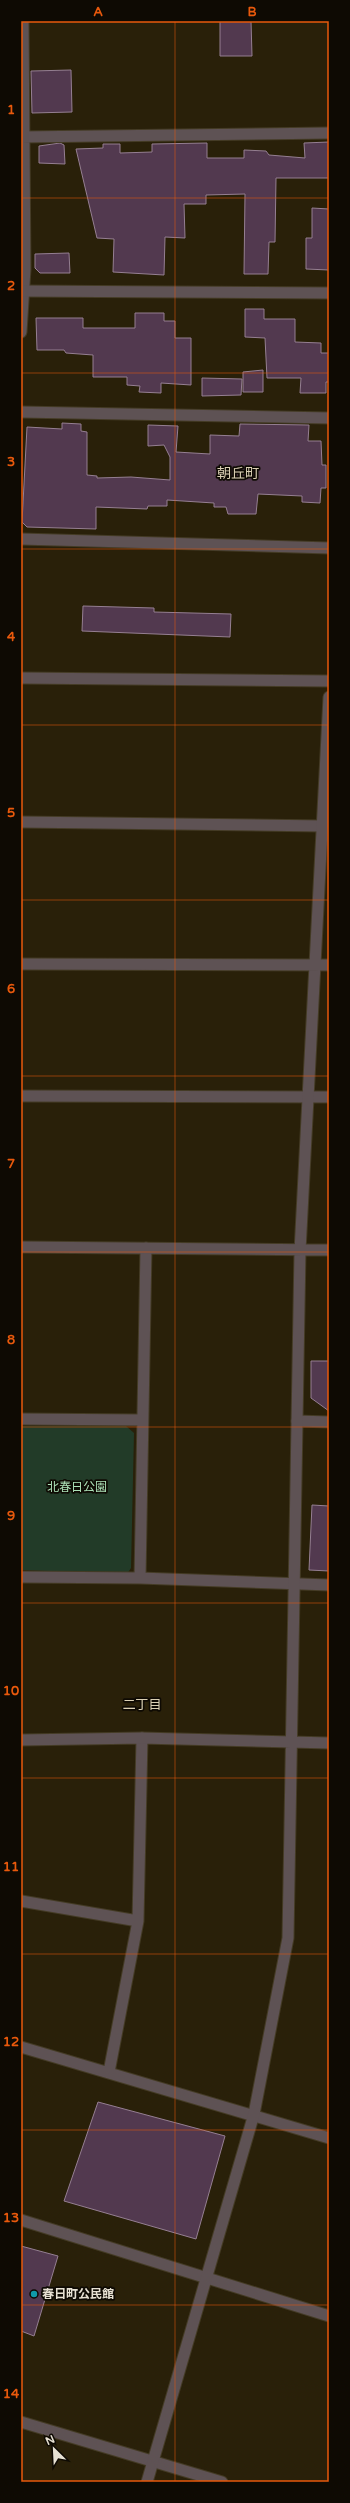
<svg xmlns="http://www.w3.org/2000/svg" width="350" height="2503" font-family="'Varela Round','Noto Sans JP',sans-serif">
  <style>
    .green { fill: #223b28 }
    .building { fill: #52394f; stroke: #957f92 }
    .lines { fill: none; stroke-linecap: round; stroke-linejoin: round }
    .minor-casing { stroke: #443b25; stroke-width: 13 }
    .tertiary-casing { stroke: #443b25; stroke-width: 13 }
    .minor { stroke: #5e5254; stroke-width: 11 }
    .tertiary { stroke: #5e5254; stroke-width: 11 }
    .grid { fill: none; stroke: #e8590c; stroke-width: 1; stroke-opacity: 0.55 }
    .culture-dot { fill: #0f9aa8; stroke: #0e0a03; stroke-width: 1.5 }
    .labels { text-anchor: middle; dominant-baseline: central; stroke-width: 3.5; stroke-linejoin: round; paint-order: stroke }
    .park-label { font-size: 12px; fill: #ade2b8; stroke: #0e0a03 }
    .poi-label { font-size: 12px; font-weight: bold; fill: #e7e1d3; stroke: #0e0a03; text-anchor: start }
    .neighbourhood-label { font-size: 13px; fill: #dbd0b4; stroke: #0e0a03 }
    .quarter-label { font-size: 14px; fill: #dbd0b4; stroke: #0e0a03 }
    .neatline { fill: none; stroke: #e8590c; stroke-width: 1.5 }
    .grid-label { font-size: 13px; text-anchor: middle; font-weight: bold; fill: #e8590c }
  </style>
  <rect width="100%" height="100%" fill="#292009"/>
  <path class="green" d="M21 1426H126L134 1433 131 1568 127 1574 21 1570Z"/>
  <path class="building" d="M220 21H251L252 56H220Z
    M71 70 72 112 32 113 31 71Z
    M329 142V178H276L275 242H269L268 274H244L245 194 206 195V204H184L185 238 165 237 164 275 113 272 114 239 97 238 76 149 103 148V144H120V153L152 152V144L207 143V158H244V150L266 151 269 155 305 158 304 143Z
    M60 143 64 145 65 164 39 163V146Z
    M312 208 329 209V270L306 269V238H312Z
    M69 253 70 273H40L35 268V254Z
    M245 309H264V319H295V342L321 343V353H329V382H326V393H300L301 378H267L265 338 245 337Z
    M135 313H164V321H175V338H191V385L161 383V393L139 392 140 386 127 385V377H93V355L66 353 64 350H37L36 318H83V328H135Z
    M263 370V392H243V372Z
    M202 378 242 379 241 395 202 396Z
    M62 423 81 424V431L87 432V475L97 476V478L131 477 170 480V457L164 445 148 446V425L178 426 176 452 210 454V435L239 436 240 424 309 425 308 441H321L322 465H326V488H321L320 503 302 502V496L258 494 256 514H228L226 507H214V503L167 500V506H148L147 509 96 507V529L27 527 22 522 27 427 62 429Z
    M83 606 154 608V612L231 614 230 637 82 631Z
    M311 1361H329V1411L311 1398Z
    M312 1505 329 1506V1571L309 1570Z
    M98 2102 225 2136 196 2239 64 2201Z
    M21 2246 58 2256 34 2336 21 2331Z"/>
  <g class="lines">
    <g class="minor-casing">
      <path id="minor" d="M21 137 329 133
        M21 332 25 269 23 21
        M21 412 329 418
        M21 539 329 548
        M21 822 322 826
        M21 1096 329 1097
        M21 1419 141 1420
        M297 1421 329 1422
        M21 1577 140 1578 329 1585
        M140 1578 146 1248
        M21 1901 138 1921
        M21 2047 329 2138
        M109 2072 138 1921 142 1738
        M21 2220 329 2316
        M21 2422 222 2482"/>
    </g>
    <g class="tertiary-casing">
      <path id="tertiary" d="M21 291 329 293
        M21 678 329 681
        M21 964 329 965
        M21 1247 329 1250
        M21 1740 142 1738 329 1743
        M147 2482 254 2114 288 1938 300 1251 329 697"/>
    </g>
    <use href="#minor" class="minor"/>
    <use href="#tertiary" class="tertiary"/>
  </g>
  <path class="grid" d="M175 21V2482M21 198H329M21 373H329M21 549H329M21 725H329M21 900H329M21 1076H329M21 1252H329M21 1427H329M21 1603H329M21 1778H329M21 1954H329M21 2130H329M21 2305H329"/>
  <circle class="culture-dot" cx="34" cy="2294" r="4"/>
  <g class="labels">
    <g class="park-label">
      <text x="77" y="1487">北春日公園</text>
    </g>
    <g class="poi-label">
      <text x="42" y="2294">春日町公民館</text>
    </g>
    <g class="neighbourhood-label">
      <text x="142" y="1705">二丁目</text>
    </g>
    <g class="quarter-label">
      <text x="238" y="473">朝丘町</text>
    </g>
  </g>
  <rect width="350" height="2503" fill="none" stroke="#0e0a03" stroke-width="44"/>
  <g transform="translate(54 2449) rotate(336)" stroke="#0e0a03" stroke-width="3" paint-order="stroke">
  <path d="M0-3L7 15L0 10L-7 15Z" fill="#e7e1d3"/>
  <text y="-6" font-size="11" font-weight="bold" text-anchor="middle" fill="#e7e1d3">N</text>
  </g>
  <rect x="22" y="22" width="306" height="2459" class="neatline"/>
  <g class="grid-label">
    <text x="98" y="16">A</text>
    <text x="252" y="16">B</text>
    <text x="11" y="114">1</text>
    <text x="11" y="290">2</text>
    <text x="11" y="466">3</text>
    <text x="11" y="641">4</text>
    <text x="11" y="817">5</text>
    <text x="11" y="993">6</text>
    <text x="11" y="1168">7</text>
    <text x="11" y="1344">8</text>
    <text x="11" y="1520">9</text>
    <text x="11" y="1695">10</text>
    <text x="11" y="1871">11</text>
    <text x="11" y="2046">12</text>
    <text x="11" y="2222">13</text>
    <text x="11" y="2398">14</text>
  </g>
</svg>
